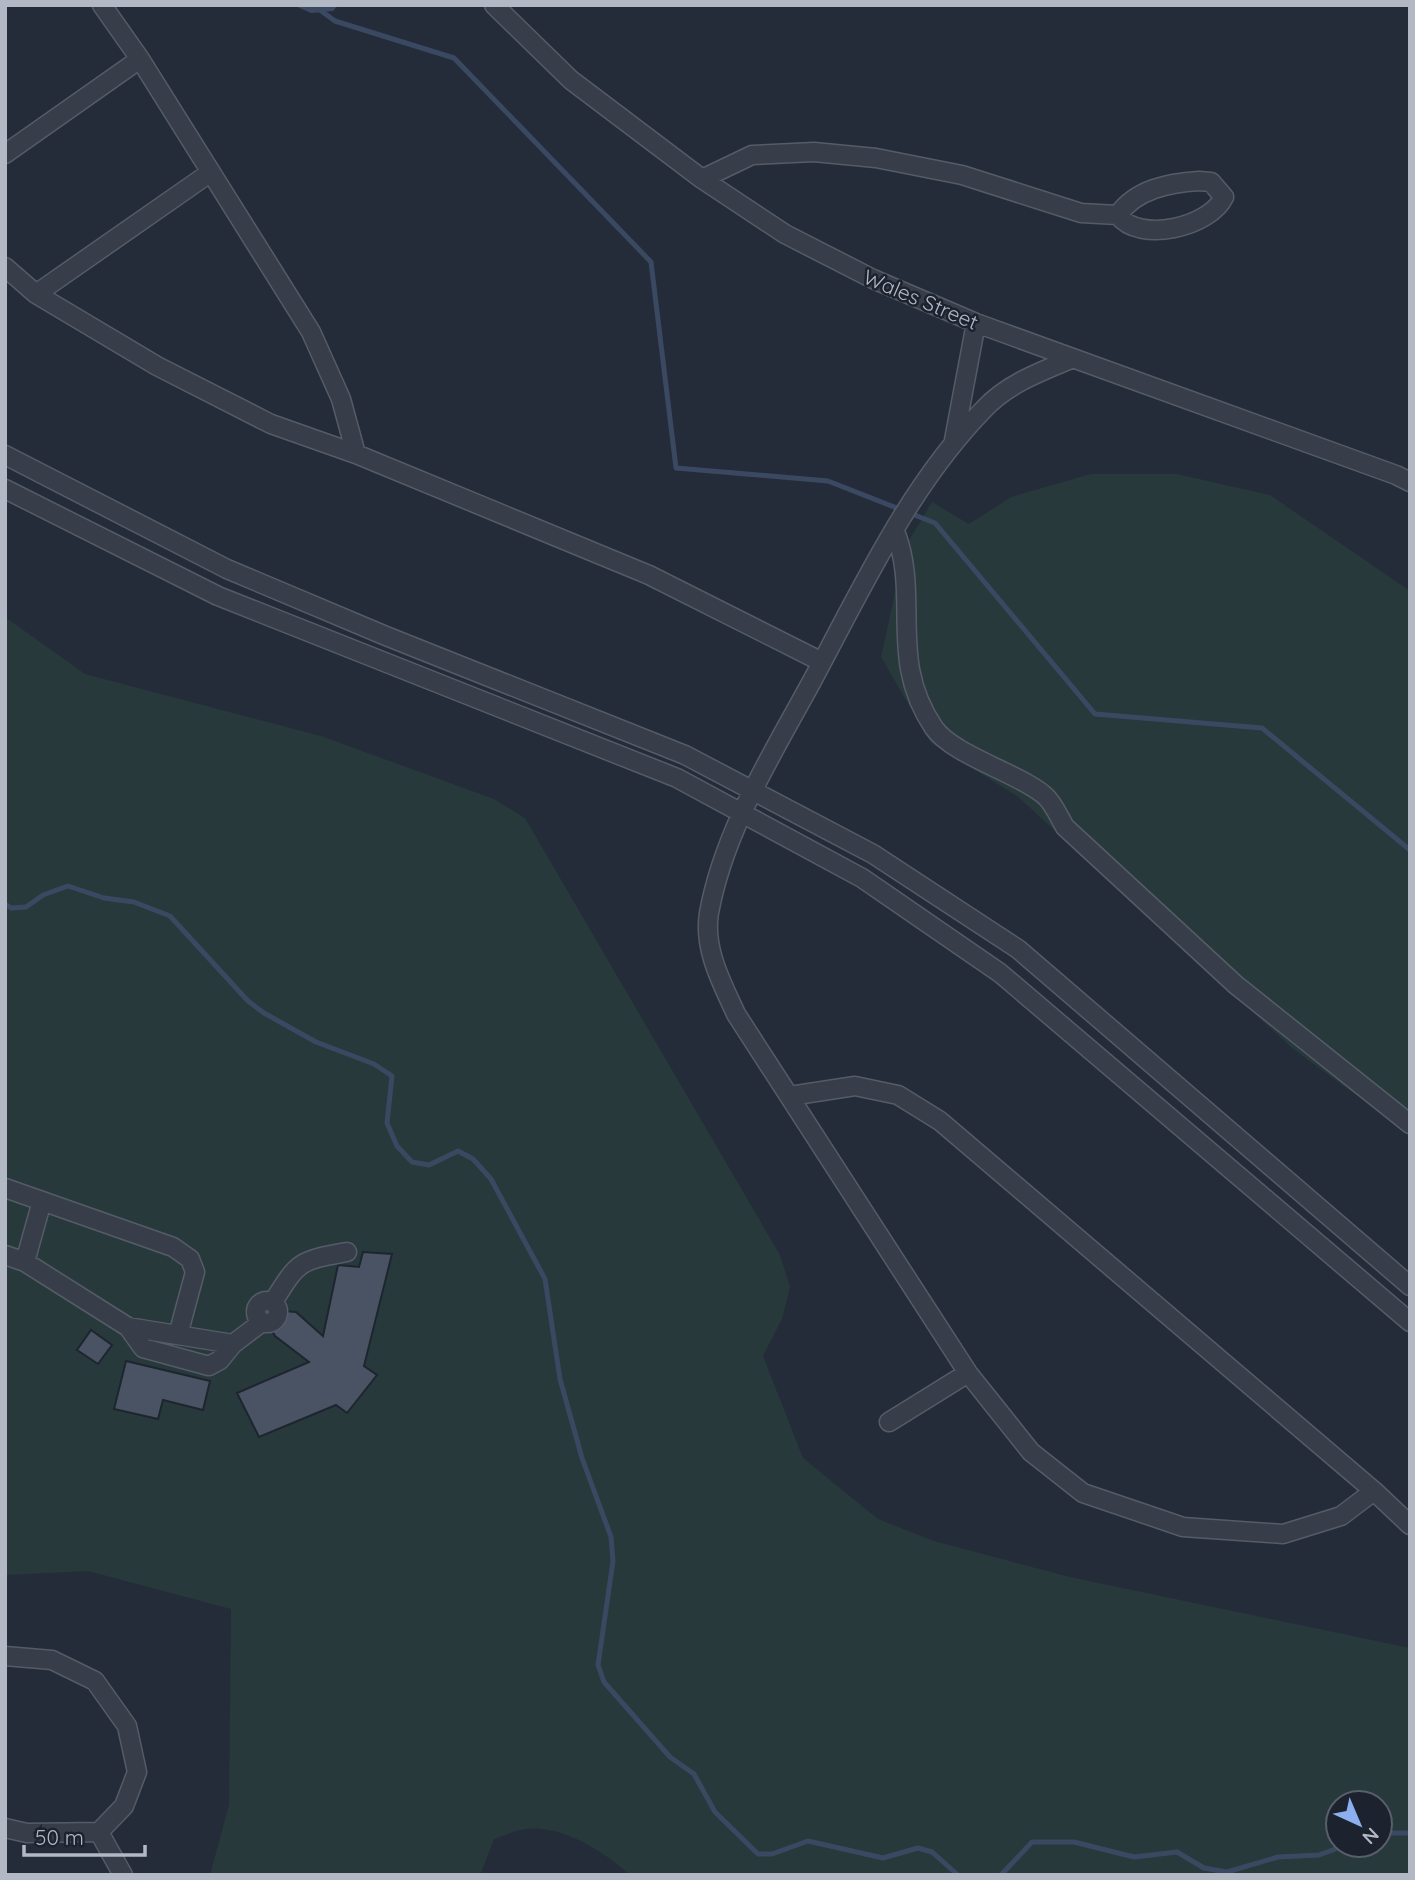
<svg xmlns="http://www.w3.org/2000/svg" width="1415" height="1880" font-family="Quicksand,sans-serif">
  <style>
    .green { fill: #27393b; fill-rule: evenodd }
    .water { fill: #3a4961 }
    .lines { fill: none; stroke-linecap: round; stroke-linejoin: round }
    .stream { stroke: #3a4961; stroke-width: 5 }
    .building { fill: #4a5363; stroke: #1e2530; stroke-width: 2 }
    .minor-casing { stroke: #555c67; stroke-width: 21 }
    .minor { stroke: #373e4a; stroke-width: 18 }
    .labels { text-anchor: middle; dominant-baseline: central; stroke-width: 5; stroke-linejoin: round; paint-order: stroke }
    .street-label { font-size: 21px; fill: #b2b9c5; stroke: #1c232e }
  </style>
  <rect width="100%" height="100%" fill="#242c39"/>
  <path class="green" d="M1091 474H1177L1270 495 1410 591V1135L1292 1048 1017 796 931 743 881 657 905 547 932 502 969 524 1011 497Z
    M5 617 85 674 321 736 494 799 525 818 780 1255 790 1287 782 1319 763 1356 803 1458 878 1519 934 1541 1070 1577 1410 1648V1875H630C605 1852 561 1824 526 1829 515 1830 504 1836 494 1839L480 1875H210L229 1805 231 1609 88 1571 5 1575ZM1338 1803H1380V1845H1338Z"/>
  <path class="water" d="M293 5H338L333 11 311 13Z"/>
  <g class="lines">
    <path class="stream" d="M313 5 335 21 454 58 651 262 676 468 828 481 935 523 1095 714 1262 728 1410 850
      M5 904 11 908 26 907 43 895 68 886 104 898 134 902 170 916 248 1001 264 1013 316 1042 374 1064 392 1076 387 1123 397 1146 412 1162 429 1165 458 1151 473 1159 491 1179 545 1279 560 1379 582 1458 611 1537 613 1561 598 1665 604 1682 670 1757 694 1774 715 1812 758 1854H772L808 1841 883 1858 918 1848 932 1852 958 1875
      M1380 1833H1410
      M1001 1875 1032 1842H1074L1134 1857 1177 1852 1204 1868 1227 1872 1278 1857 1319 1855 1346 1845"/>
  </g>
  <path class="building" d="M363 1252 392 1254 364 1366 377 1375 347 1413 336 1405 259 1437 237 1393 309 1362 275 1336 271 1329 284 1311 296 1312 323 1336 338 1265 359 1267Z
    M91 1330 112 1345 98 1364 77 1350Z
    M126 1361 210 1381 203 1410 163 1400 158 1419 114 1409Z"/>
  <g class="lines">
    <g class="minor-casing">
      <path id="minor" d="M102 5 140 59 311 332 341 399 356 454
        M494 5 571 80 702 179 785 234 873 279 976 323 1396 475 1410 482
        M5 154 140 59
        M702 179 752 155 814 152 876 158 962 175 1081 213 1118 215
        M1199 181 1211 182 1224 197C1210 227 1139 244 1118 215 1136 189 1169 183 1199 181Z
        M5 267 36 294 157 366 271 424 356 454 649 575 822 662
        M36 294 211 172
        M1071 359C1040 372 1007 384 984 409 909 486 862 588 812 681 772 755 724 830 709 913 703 949 722 983 736 1014L968 1373 1031 1452 1083 1493 1183 1527 1283 1534 1341 1516 1374 1491
        M954 440 976 323
        M5 455 227 569 386 636 685 755 873 854 1018 949 1410 1286
        M5 489 218 596 677 778 862 878 1000 973 1410 1322
        M895 531C921 598 887 659 934 728 953 755 1018 773 1044 795 1053 802 1059 817 1065 827L1236 985 1410 1124
        M790 1096 855 1086 898 1095 940 1121 1374 1491 1410 1525
        M5 1188 173 1247 190 1259 195 1272 178 1335
        M5 1255 25 1262 128 1327 233 1344 262 1322
        M25 1262 42 1201
        M256 1312a11 11 0 1 1 22 0a11 11 0 1 1-22 0Z
        M273 1302C299 1260 299 1261 347 1252
        M128 1327 143 1348 209 1366 220 1360 233 1344
        M889 1422 968 1373
        M5 1656 52 1660 95 1681 127 1726 137 1772 124 1806 99 1832 27 1833 5 1828
        M99 1832 123 1875"/>
    </g>
    <use href="#minor" class="minor"/>
  </g>
  <g class="labels">
    <g class="street-label">
      <text transform="translate(921 299) rotate(23)">Wales Street</text>
    </g>
  </g>
  <rect width="1415" height="1880" fill="none" stroke="#b2b9c5" stroke-width="14"/>
  <g transform="translate(1359 1824) rotate(136)"><circle r="33" fill="#1c232e" stroke="#585f6a" stroke-width="2"/>
  <path d="M0-5L12 26L0 18L-12 26Z" fill="#8caff0"/>
  <text y="-10" font-size="19" font-weight="bold" text-anchor="middle" fill="#b2b9c5">N</text>
  </g>
  <path d="M24 1845v10h121v-10" fill="none" stroke="#b2b9c5" stroke-width="3.5"/>
  <text x="35" y="1845" font-size="21" fill="#b2b9c5" stroke="#1c232e" stroke-width="5" paint-order="stroke">50 m</text>
</svg>
